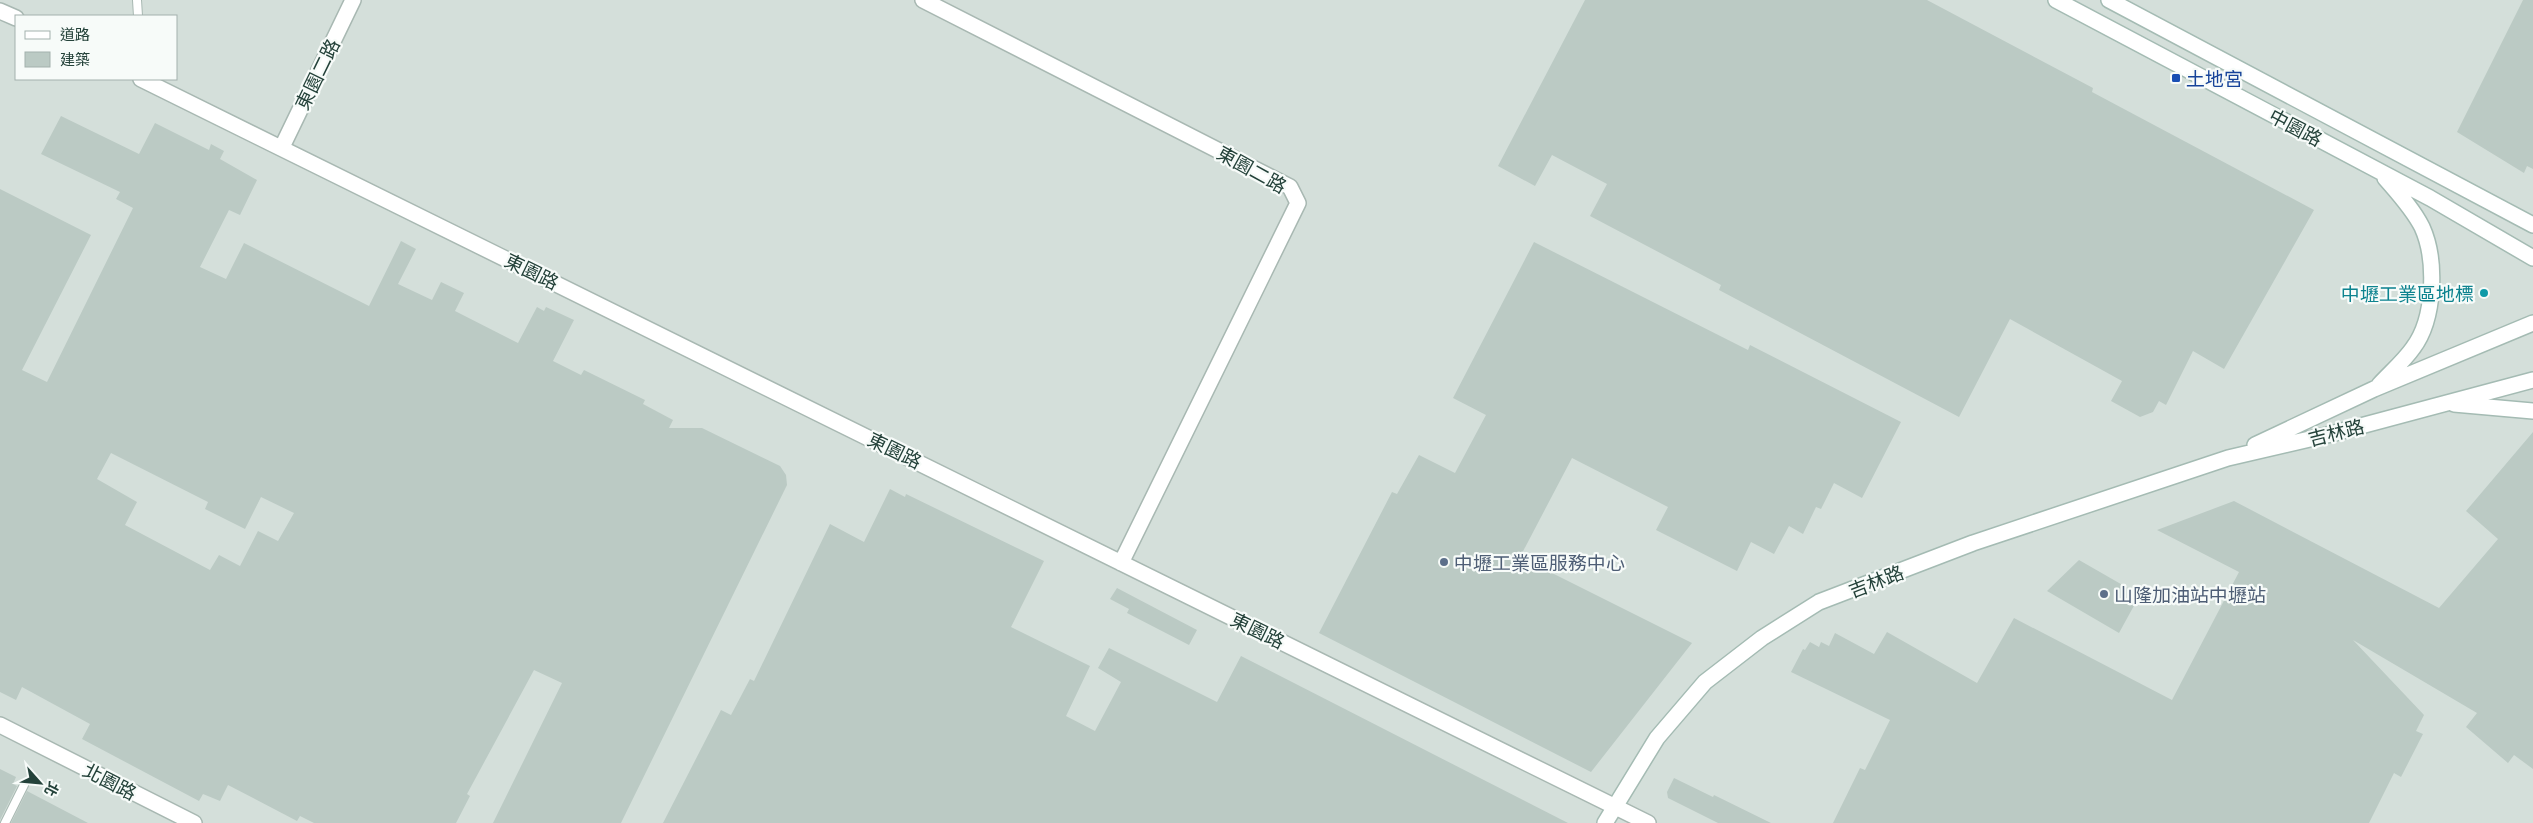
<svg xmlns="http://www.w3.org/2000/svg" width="2533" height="823" font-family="'Titillium Web','Noto Sans TC',sans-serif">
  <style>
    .built { fill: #d4dfda; fill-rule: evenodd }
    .building { fill: #bbcac4; fill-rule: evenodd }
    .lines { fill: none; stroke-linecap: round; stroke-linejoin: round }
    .lane-casing { stroke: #a8b8b2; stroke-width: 10 }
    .street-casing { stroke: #a8b8b2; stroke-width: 18 }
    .secondary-casing { stroke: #a4bbb3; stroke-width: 18 }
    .lane { stroke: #fff; stroke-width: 8 }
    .street { stroke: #fff; stroke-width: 15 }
    .secondary { stroke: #fff; stroke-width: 15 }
    .transit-dot { fill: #1a4fb4; stroke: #f7fbf9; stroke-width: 2 }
    .culture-dot { fill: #0f9aa8; stroke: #f7fbf9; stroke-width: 2 }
    .service-dot { fill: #5c6f8a; stroke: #f7fbf9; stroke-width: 2 }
    .labels { text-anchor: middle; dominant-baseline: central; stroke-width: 4.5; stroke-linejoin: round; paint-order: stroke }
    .street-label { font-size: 19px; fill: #24423a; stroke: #f7fbf9 }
    .transit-label { font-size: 19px; fill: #164399; stroke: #f7fbf9; text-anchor: start }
    .culture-label { font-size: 19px; fill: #0d838f; stroke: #f7fbf9; text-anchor: end }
    .service-label { font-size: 19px; fill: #4e5e75; stroke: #f7fbf9; text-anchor: start }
  </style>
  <rect width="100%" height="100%" fill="#e6efeb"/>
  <path class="built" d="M0 0H2533V823H0ZM16 16H176V79H16Z"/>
  <path class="building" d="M1585 0H1927L2093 88 2092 92 2314 210 2224 369 2193 351 2166 405 2159 401 2153 412 2140 417 2111 401 2122 381 2010 319 1959 417 1719 290 1721 285 1590 216 1607 184 1552 155 1535 186 1498 166Z
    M2523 0H2533V169L2527 166 2524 173 2457 132Z
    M61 116 139 154 155 123 209 150 211 144 224 151 220 159 257 180 240 215 229 210 200 267 226 279 244 243 369 306 401 241 416 249 398 284 432 300 441 282 464 293 455 311 518 343 537 307 544 311 546 307 574 320 553 361 581 375 584 370 645 400 643 404 673 420 669 428H702L780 466 786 475 787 485 621 823H493L562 683 534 670 467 794 470 796 456 823H314L300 816 297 821 228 785 220 801 203 794 199 801 82 739 90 724 22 687 16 700 0 692V189L91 235 22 370 47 382 133 208 116 199 120 192 41 154ZM111 453 208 502 205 509 245 529 261 497 294 513 278 541 258 531 240 566 219 555 210 570 125 525 137 502 97 479Z
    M1534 242 1748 350 1750 345 1901 422 1862 498 1834 483 1821 509 1816 507 1803 534 1789 526 1774 554 1751 542 1737 571 1656 530 1668 507 1572 458 1520 557 1692 643 1591 772 1319 633 1392 492 1397 494 1419 455 1455 473 1486 415 1453 398Z
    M2533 432V769L2514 755 2508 763 2466 727 2477 713 2353 640 2424 715 2416 731 2423 734 2401 777 2394 773 2369 823H1833L1860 768 1865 770 1890 720 1791 672 1803 649 1805 650 1810 642 1819 647 1821 642 1829 646 1835 633 1874 654 1887 632 1977 683 2014 618 2172 700 2239 572 2157 530 2234 501 2439 608 2498 539 2466 511Z
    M890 489 905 497 906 494 1044 561 1011 627 1090 666 1066 716 1095 731 1121 682 1098 668 1109 648 1217 702 1241 656 1568 823H663L721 710 731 715 750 679 754 681 830 524 864 542Z
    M2079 560 2133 591 2130 599 2136 602 2119 633 2047 591Z
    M1117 588 1197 630 1189 645 1127 613 1129 609 1110 599Z
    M0 769 16 777 13 784 17 786 0 820Z
    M1674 778 1713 797 1714 795 1771 823H1718L1668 798 1667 792Z
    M27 791 88 823H11Z"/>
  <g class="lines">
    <g class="lane-casing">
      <path id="lane" d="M137 0 138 16
        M5 823 24 785"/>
    </g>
    <g class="street-casing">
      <path id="street" d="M923 0 1290 187 1298 203 1121 563
        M0 11 16 18
        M141 79 1648 823
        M282 147 353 0
        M0 725 194 823"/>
    </g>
    <g class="secondary-casing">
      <path id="secondary" d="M2056 0 2430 198 2533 258
        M2109 0 2533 225
        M2379 385C2390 373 2404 361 2413 348 2435 319 2437 260 2422 227 2413 209 2398 193 2385 178
        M2454 404 2533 411
        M2255 445 2374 389 2533 323
        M1605 823 1657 738 1705 682 1762 638 1819 602 1973 543 2228 458 2327 435 2533 380"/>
    </g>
    <use href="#lane" class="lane"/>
    <use href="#street" class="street"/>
    <use href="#secondary" class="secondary"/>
  </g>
  <rect class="transit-dot" x="2171" y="73" width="10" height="10" rx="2.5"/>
  <circle class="culture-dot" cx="2484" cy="293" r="5"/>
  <g class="service-dot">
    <circle cx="1444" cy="562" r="5"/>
    <circle cx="2104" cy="594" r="5"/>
  </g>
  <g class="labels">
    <g class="street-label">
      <text transform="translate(317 74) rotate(-64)">東園二路</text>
      <text transform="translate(2296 127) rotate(28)">中園路</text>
      <text transform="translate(1252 169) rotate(29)">東園二路</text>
      <text transform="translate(532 271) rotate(26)">東園路</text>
      <text transform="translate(2336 432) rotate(-14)">吉林路</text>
      <text transform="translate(895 450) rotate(26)">東園路</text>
      <text transform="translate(1876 581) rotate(-21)">吉林路</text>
      <text transform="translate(1258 630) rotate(26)">東園路</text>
      <text transform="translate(110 781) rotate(27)">北園路</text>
    </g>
    <g class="transit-label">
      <text x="2186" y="78">土地宮</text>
    </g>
    <g class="culture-label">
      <text x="2474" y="293">中壢工業區地標</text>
    </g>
    <g class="service-label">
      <text x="1454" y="562">中壢工業區服務中心</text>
      <text x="2114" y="594">山隆加油站中壢站</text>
    </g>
  </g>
  <rect x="15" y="15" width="162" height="65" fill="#f7fbf9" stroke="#a3b1ad"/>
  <rect x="25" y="31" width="25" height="8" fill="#ffffff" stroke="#a3b1ad"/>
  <text x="60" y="40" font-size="15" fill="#24423a">道路</text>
  <rect x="25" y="52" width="25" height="15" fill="#bbcac4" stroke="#a3b1ad"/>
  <text x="60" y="65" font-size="15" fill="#24423a">建築</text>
  <g transform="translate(40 783) rotate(117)" stroke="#f7fbf9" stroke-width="4" paint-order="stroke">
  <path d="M0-4L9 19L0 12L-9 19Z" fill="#24423a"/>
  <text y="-8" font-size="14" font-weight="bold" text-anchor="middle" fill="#24423a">北</text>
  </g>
</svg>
